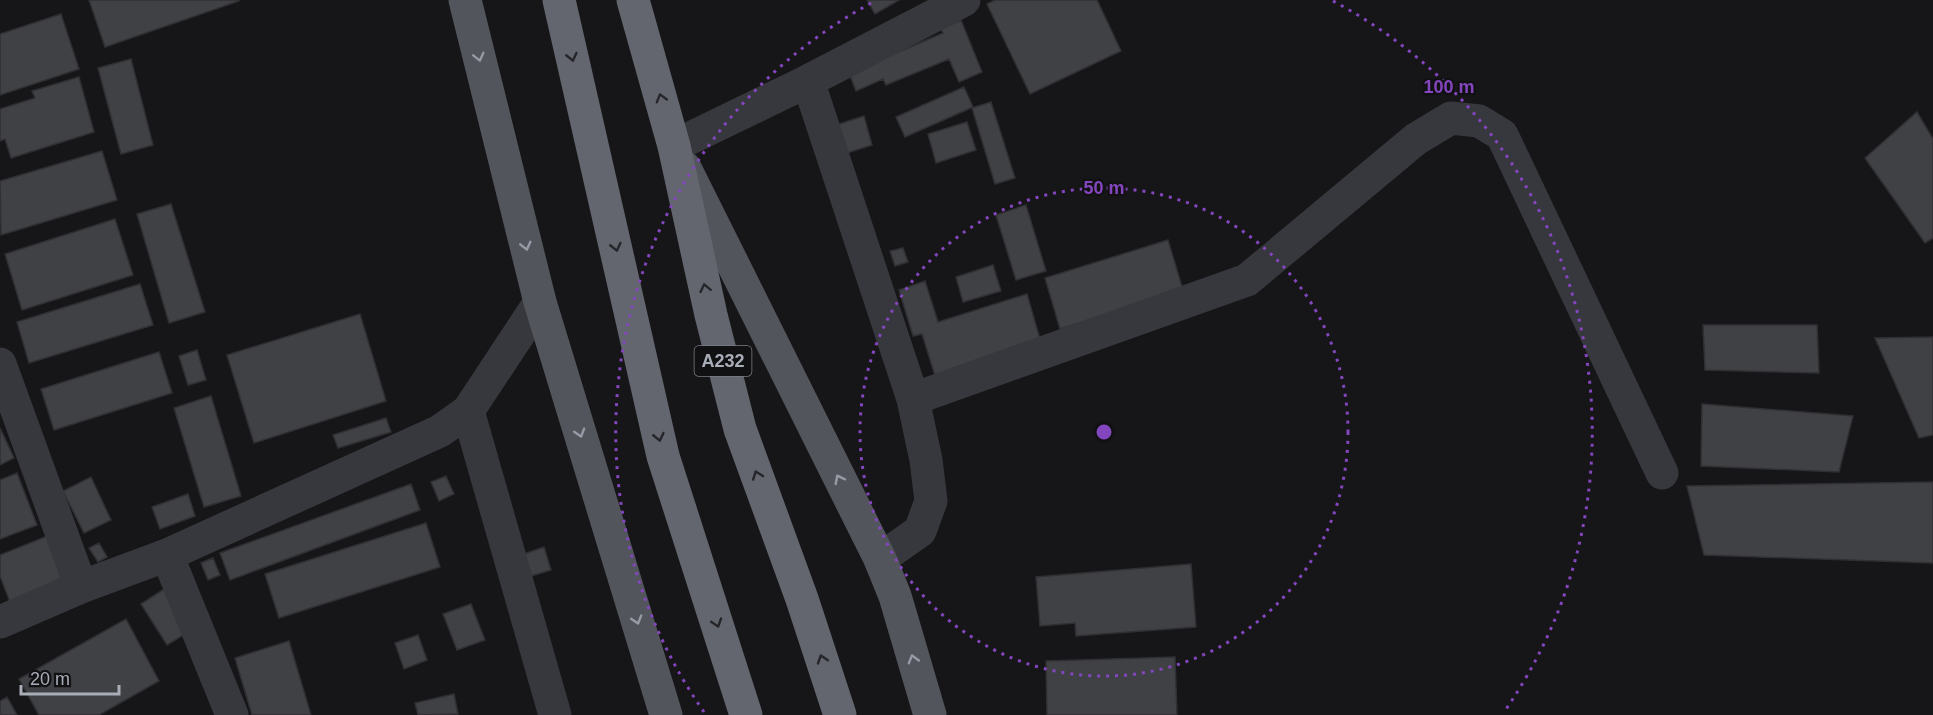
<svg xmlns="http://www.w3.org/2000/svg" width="1933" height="715" font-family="Helvetica,sans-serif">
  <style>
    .building { fill: #404145; stroke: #303034; stroke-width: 1.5 }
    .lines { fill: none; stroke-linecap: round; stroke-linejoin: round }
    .minor { stroke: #37383d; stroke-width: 33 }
    .major { stroke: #53555c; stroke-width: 33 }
    .highway { stroke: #63666e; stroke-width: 33 }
    .oneway { stroke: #979ba6 }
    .oneway2 { stroke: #26262a }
    .ring { fill: none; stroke: #8446be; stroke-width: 3; stroke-dasharray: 3 6 }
    .labels { text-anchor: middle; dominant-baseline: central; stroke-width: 4.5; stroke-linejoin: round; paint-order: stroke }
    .shield { fill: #111113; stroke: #7b7e86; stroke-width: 1.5 }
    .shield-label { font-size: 18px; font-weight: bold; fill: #a8adb8 }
    .centre { fill: #8446be; stroke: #111113; stroke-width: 3 }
    .ring-label { font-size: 18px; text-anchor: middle; font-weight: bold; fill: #8446be; stroke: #111113; stroke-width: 4.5; stroke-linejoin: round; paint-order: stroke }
  </style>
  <rect width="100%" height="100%" fill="#161618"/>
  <path class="building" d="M89 0H238L239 1 105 47Z
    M867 0H899L875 14Z
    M995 0H1097L1121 51 1030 94 987 4Z
    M61 14 79 69 0 95V34Z
    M961 20 982 72 959 82 949 59 886 85 883 79 856 91 849 73 943 33 941 29Z
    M131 59 153 145 121 154 98 68Z
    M79 77 94 132 11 158 5 139 0 141V109L35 98 32 91Z
    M964 87 973 107 905 137 896 117Z
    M991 102 1015 178 995 184 972 108Z
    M1917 112 1933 139V238L1925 243 1865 158Z
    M864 116 872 145 844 154 836 125Z
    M967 122 976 150 936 163 928 134Z
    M102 151 117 200 1 235 0 181Z
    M171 204 205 312 169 323 137 214Z
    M1026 205 1046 271 1016 280 996 215Z
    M115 219 133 275 22 310 5 254Z
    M1168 240 1183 290 1060 329 1045 278Z
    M903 248 908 262 895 266 890 251Z
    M993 265 1001 291 963 302 956 277Z
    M925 281 938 322 1027 294 1042 346 936 379 922 334 913 336 899 290Z
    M140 284 153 325 29 363 17 322Z
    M360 314 386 401 254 443 227 355Z
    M1703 325H1817L1819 373 1705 370Z
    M1933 337V435L1919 438 1875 338Z
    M197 350 206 380 188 385 179 356Z
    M159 352 172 393 54 430 41 389Z
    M211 396 241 496 204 507 174 408Z
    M1702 404 1853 416 1839 472 1701 466Z
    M386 418 391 432 338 448 333 435Z
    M0 428 14 458 0 465Z
    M17 473 37 525 0 539V480Z
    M446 476 454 494 439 501 431 482Z
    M91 477 111 520 84 533 63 491Z
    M1933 482V563L1704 555 1687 486Z
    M411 484 420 510 230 580 220 553Z
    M188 494 195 516 160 529 152 507Z
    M426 523 440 567 279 618 265 574Z
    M50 535 71 586 13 610 0 576V555Z
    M99 543 107 557 98 562 89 548Z
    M544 547 551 570 531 576 524 554Z
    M213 558 220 575 208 580 201 563Z
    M1191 564 1196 627 1076 636 1075 623 1040 626 1036 577Z
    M164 589 190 631 167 645 141 604Z
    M471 604 485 640 457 650 443 614Z
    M126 619 159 681 99 715H39L19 679Z
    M418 635 427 660 404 669 395 643Z
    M289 641 311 715H252L235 658Z
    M1175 657 1177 715H1047L1046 661Z
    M454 694 458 714 418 715 415 703Z
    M7 697 17 715H0V701Z"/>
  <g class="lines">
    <path class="minor" d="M808 81 913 399 926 460 931 501 920 531 880 559
      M674 146 808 81 964 0
      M0 364 81 587
      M913 399 1247 280 1416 139 1451 118 1479 121 1502 135 1662 473
      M468 411 555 715
      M167 555 232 715
      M0 622 81 587 167 555 440 431 468 411 540 302"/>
    <path class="major" d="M465 0 540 302 666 715
      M685 168 880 559 895 596 930 715"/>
    <path class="highway" d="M559 0 663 456 746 715
      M633 0 674 146 711 315 740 429 802 599 840 715"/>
  </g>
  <defs><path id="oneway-chevron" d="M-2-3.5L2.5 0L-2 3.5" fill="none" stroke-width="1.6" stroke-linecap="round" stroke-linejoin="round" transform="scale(1.5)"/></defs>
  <g class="oneway">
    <use href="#oneway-chevron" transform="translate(479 57) rotate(76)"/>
    <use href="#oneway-chevron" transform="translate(526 246) rotate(76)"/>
    <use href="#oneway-chevron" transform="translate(580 433) rotate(73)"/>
    <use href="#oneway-chevron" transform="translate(839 479) rotate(-117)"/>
    <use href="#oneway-chevron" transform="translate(637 620) rotate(73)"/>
    <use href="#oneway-chevron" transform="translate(913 659) rotate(-106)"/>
  </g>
  <g class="oneway2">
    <use href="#oneway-chevron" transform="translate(572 57) rotate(77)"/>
    <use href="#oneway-chevron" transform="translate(661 98) rotate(-106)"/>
    <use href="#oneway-chevron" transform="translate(616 247) rotate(77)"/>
    <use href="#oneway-chevron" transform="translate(705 288) rotate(-102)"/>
    <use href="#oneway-chevron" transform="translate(659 437) rotate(77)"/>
    <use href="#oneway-chevron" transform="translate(757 475) rotate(-110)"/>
    <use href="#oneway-chevron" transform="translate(717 623) rotate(72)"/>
    <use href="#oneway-chevron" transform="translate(822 659) rotate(-108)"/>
  </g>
  <g class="ring">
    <circle cx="1104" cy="432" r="244"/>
    <path d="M704 712A488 488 0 0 1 875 1M1333 1A488 488 0 0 1 1504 712"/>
  </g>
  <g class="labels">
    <rect class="shield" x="694.5" y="346" width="57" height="30" rx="4.5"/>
    <g class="shield-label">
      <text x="723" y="361">A232</text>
    </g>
  </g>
  <circle cx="1104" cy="432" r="9" class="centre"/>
  <g class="ring-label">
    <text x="1449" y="93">100 m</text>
    <text x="1104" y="194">50 m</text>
  </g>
  <path d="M21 685v9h98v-9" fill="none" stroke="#a8adb8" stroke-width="3"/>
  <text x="30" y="685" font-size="18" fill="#a8adb8" stroke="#111113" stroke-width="4.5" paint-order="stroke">20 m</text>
</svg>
